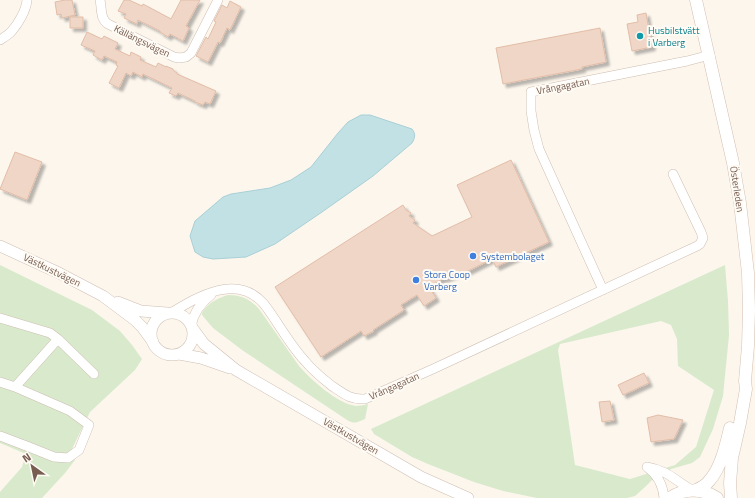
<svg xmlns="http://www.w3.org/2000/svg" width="755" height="498" font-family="'Titillium Web',sans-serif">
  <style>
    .green { fill: #d8eacb; fill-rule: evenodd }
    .water { fill: #c2e1e5; stroke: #a8d0d6 }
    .building { fill: #f0d6c6; stroke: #e2bda7; filter: url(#shadow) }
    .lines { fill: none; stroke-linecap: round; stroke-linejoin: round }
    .minor-casing { stroke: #cebeb2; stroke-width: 10 }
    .tertiary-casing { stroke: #cebeb2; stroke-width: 12 }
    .secondary-casing { stroke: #d4c0b2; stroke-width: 13 }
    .minor { stroke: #fff; stroke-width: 9 }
    .tertiary { stroke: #fff; stroke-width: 11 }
    .secondary { stroke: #fff; stroke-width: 12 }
    .culture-dot { fill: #0f9aa8; stroke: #fefaf4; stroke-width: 1.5 }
    .shop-dot { fill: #3f7fe0; stroke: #fefaf4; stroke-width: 1.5 }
    .labels { text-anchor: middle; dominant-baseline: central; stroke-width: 4; stroke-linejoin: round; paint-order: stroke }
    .culture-label { font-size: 10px; fill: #0d838f; stroke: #fefaf4; text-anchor: start }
    .street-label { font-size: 10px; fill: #775d50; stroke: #fefaf4 }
    .shop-label { font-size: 10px; fill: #366cbe; stroke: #fefaf4; text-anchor: start }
  </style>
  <defs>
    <filter id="shadow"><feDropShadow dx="3.5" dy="3.5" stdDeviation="1" flood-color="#0004"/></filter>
  </defs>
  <rect width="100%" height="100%" fill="#fcf6ed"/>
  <path class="green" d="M0 265 92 310 120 331 132 345 142 359 135 370 90 412 72 449 75 460 65 473 42 498H0V492L22 467 26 454 0 443Z
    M725 265 728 301 729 335 723 396 713 429 700 457 692 463 671 469 652 480 645 487 635 496 627 498H537L503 491 474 482 428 464 412 457 374 434 371 429ZM661 321 671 325 677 339 678 366 714 390 696 447 675 465 630 479 575 465 558 350 560 344Z
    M228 295C241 295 250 299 259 309L299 366C310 379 338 404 356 406 360 406 364 405 368 404L365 419C356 423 355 424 347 420L242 350 213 328 202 315V313C207 303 218 298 228 295Z"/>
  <path class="water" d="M361 115H370L412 129C416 134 415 138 412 143L373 176 322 212 275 244 246 257 213 259 203 257 195 252 190 236 195 221 223 197 231 194 270 188 291 180 311 167 338 133 348 122Z"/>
  <path class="building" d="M65 0H72L75 15 62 18 61 14 57 15 55 2Z
    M124 0H129L142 6 143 4 171 19 181 0H200L186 26 189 28 183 41 170 34 168 37 160 32V31L138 20 137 24 124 18 126 14 118 11Z
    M230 1 241 7 230 30 227 28 220 43 218 42 208 62 196 56 206 37 208 39 216 22 214 21 222 5 227 8Z
    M646 13 652 47 632 51 627 24 638 22 637 15Z
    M70 17H83V28H70Z
    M600 28 606 62 582 67V69L503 84 496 48Z
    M87 32 102 39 104 36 118 43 115 49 130 56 131 52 141 57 140 60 156 67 158 63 166 67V66L173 69V70L177 73V74L216 91 210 104 205 102 203 105 195 102V101L178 93 176 96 169 93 172 88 143 74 142 77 133 72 131 76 126 73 119 88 109 83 118 66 116 65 117 62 104 56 102 60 93 55 95 51 81 45Z
    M15 152 42 162 27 200 0 189Z
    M511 160 549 242 496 267 492 259 462 274 461 272 444 279V278L429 287 436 298 424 306 417 295 401 305 404 310 373 330 374 331 364 336 361 331 321 357 275 287 403 205 406 210 411 213 409 216 415 220 413 223 432 236 472 217 457 185Z
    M644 373 649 383 623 395 618 385Z
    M610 401 614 420 602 422 599 402Z
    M658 415 683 420 674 439 651 442 647 418Z"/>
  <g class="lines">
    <g class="minor-casing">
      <path id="minor" d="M100 0C102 9 100 19 108 24L174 57 179 58 186 57 191 53 218 0
        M0 40C3 38 8 35 11 32 18 24 26 11 27 0
        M603 290 539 149 534 130 531 111V92L687 61 710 55
        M171 313C199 296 237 273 264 304 278 322 289 344 305 361 313 371 322 378 332 386 344 394 351 400 365 399L433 369 697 246 700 244 703 238 701 232 673 174
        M0 318 50 333 58 339 94 374
        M191 326C194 312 200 303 211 295
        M0 382 15 387 70 411 89 425 79 450 68 458 54 457 29 447 0 436
        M15 387 58 339
        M647 467C669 471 674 480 692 490
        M647 467C658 475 663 485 664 498"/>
    </g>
    <g class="tertiary-casing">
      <path id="tertiary" d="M0 246 59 273 103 296 135 320 142 327 153 342
        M118 302 141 311 167 313
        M151 334a21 21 0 1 1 42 0a21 21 0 1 1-42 0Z
        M193 329 204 344 236 370 421 477 468 498
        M179 354 201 358 230 368"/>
    </g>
    <g class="secondary-casing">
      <path id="secondary" d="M696 0 733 163 740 203 748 273 749 310 748 346 745 381 746 389 740 423 732 458 730 483 731 498
        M696 490C701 488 706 485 709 481 721 468 726 445 730 428
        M670 498C684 488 702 488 717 498"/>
    </g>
    <use href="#minor" class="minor"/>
    <use href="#tertiary" class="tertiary"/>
    <use href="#secondary" class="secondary"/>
  </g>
  <circle class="culture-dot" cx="640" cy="36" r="4"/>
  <g class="shop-dot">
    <circle cx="473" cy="256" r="4"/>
    <circle cx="416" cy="280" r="4"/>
  </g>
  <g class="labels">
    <g class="culture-label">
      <text x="648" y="30">Husbilstvätt<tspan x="648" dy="12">i Varberg</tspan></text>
    </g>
    <g class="street-label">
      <text transform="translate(142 41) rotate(26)">Källängsvägen</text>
      <text transform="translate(563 86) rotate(-11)">Vrångagatan</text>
      <text transform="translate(737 189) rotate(81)">Österleden</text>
      <text transform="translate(52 270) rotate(26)">Västkustvägen</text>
      <text transform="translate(394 386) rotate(-24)">Vrångagatan</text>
      <text transform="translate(351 436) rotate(30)">Västkustvägen</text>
    </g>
    <g class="shop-label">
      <text x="481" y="256">Systembolaget</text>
      <text x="424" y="274">Stora Coop<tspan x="424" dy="12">Varberg</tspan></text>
    </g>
  </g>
  <g transform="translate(32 466) rotate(327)" stroke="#fefaf4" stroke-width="3" paint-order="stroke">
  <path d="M0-3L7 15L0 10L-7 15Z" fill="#775d50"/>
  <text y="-6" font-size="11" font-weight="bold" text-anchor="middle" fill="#775d50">N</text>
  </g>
</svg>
